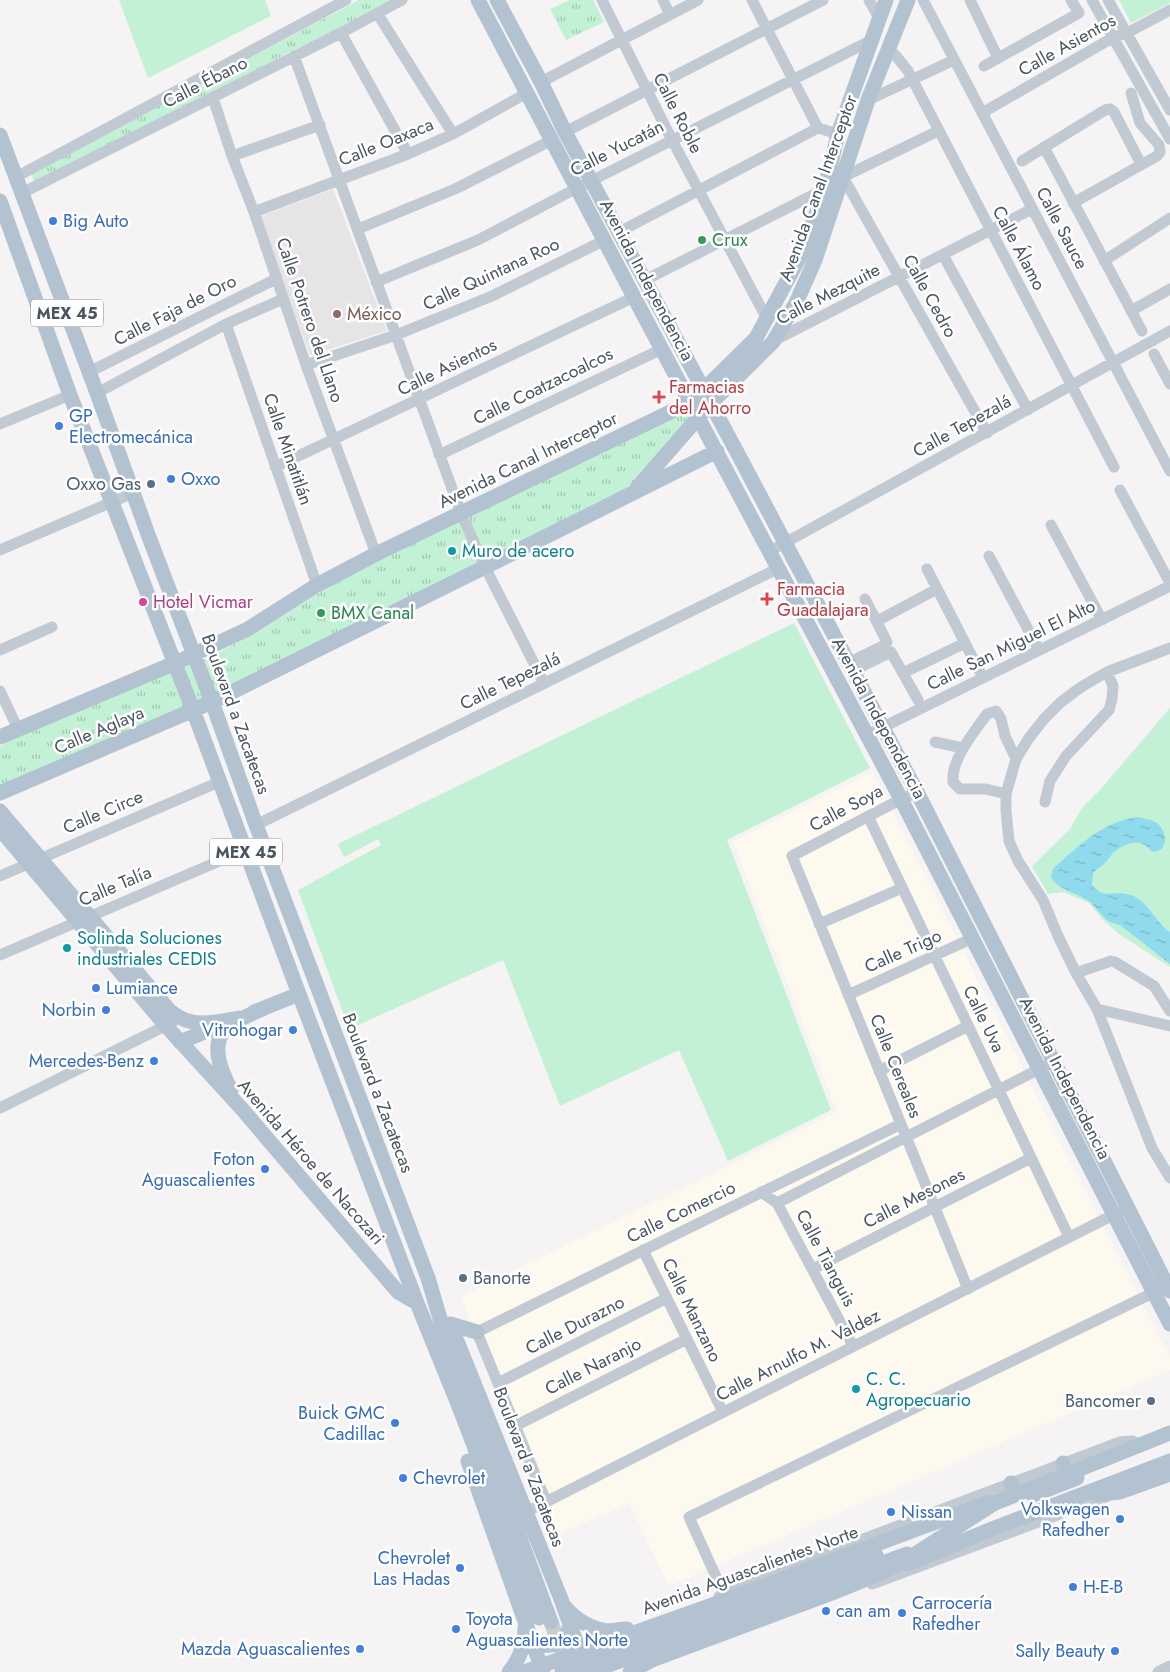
<svg xmlns="http://www.w3.org/2000/svg" width="1170" height="1672" font-family="Jost,sans-serif">
  <style>
    .commercial { fill: #fdf9ef }
    .education { fill: #e6e4e5 }
    .grass { fill: #c3f1d5 }
    .park { fill: url(#park-tufts) }
    .water { fill: url(#water-ripples) }
    .lines { fill: none; stroke-linecap: round; stroke-linejoin: round }
    .major-tunnel { stroke: #caccce; stroke-width: 15; stroke-dasharray: 15 8; stroke-linecap: butt }
    .minor { stroke: #c1cad2; stroke-width: 11 }
    .major { stroke: #b3c2d1; stroke-width: 15 }
    .major-bridge { stroke: #b3c2d1; stroke-width: 15 }
    .shop-dot { fill: #3f7fe0; stroke: #fff; stroke-width: 2 }
    .leisure-dot { fill: #2e9e5b; stroke: #fff; stroke-width: 2 }
    .education-dot { fill: #8d6e63; stroke: #fff; stroke-width: 2 }
    .health-dot { fill: #e0444e; stroke: #fff; stroke-width: 2 }
    .service-dot { fill: #5c6f8a; stroke: #fff; stroke-width: 2 }
    .culture-dot { fill: #0f9aa8; stroke: #fff; stroke-width: 2 }
    .hotel-dot { fill: #d1479c; stroke: #fff; stroke-width: 2 }
    .labels { text-anchor: middle; dominant-baseline: central; stroke-width: 5; stroke-linejoin: round; paint-order: stroke }
    .shield { fill: #fff; stroke: #808990; stroke-width: 1 }
    .shield-label { font-size: 16px; font-weight: bold; fill: #4a5661 }
    .street-label { font-size: 18px; fill: #4a5661; stroke: #fff }
    .shop-label { font-size: 18px; fill: #366cbe; stroke: #fff; text-anchor: start }
    .leisure-label { font-size: 18px; fill: #27864d; stroke: #fff; text-anchor: start }
    .education-label { font-size: 18px; fill: #785e54; stroke: #fff; text-anchor: start }
    .health-label { font-size: 18px; fill: #be3a42; stroke: #fff; text-anchor: start }
    .service-label { font-size: 18px; fill: #4e5e75; stroke: #fff; text-anchor: end }
    .culture-label { font-size: 18px; fill: #0d838f; stroke: #fff; text-anchor: start }
    .hotel-label { font-size: 18px; fill: #b23c85; stroke: #fff; text-anchor: start }
  </style>
  <defs>
    <pattern id="park-tufts" width="24" height="20" patternUnits="userSpaceOnUse" patternTransform="scale(1.25)"><rect width="24" height="20" fill="#c3f1d5"/><path d="M3 7l-1-3M5 7V3M7 7l1-3M15 17l-1-3M17 17v-4M19 17l1-3" fill="none" stroke="#a0c6b0"/></pattern>
    <pattern id="water-ripples" width="26" height="14" patternUnits="userSpaceOnUse" patternTransform="scale(1.25)"><rect width="26" height="14" fill="#90daee"/><path d="M2 4q2-2 4 0t4 0M15 11q2-2 4 0t4 0" fill="none" stroke="#78b4c4"/></pattern>
  </defs>
  <rect width="100%" height="100%" fill="#f5f3f3"/>
  <path class="commercial" d="M872 772 1170 1358V1370L669 1586 629 1503 554 1536 461 1297 837 1112 733 842Z"/>
  <path class="education" d="M333 189 387 331 310 355 259 217Z"/>
  <path class="grass" d="M119 0H265L271 16 148 78Z
    M1119 0H1170V3L1131 23Z
    M794 623 870 768 727 840 831 1110 728 1161 679 1050 560 1106 503 960 349 1029 298 890 381 845 378 839 344 857 338 844Z
    M1170 708V967L1119 934 1103 920 1089 903 1063 892 1048 894 1032 866 1070 829 1082 808 1099 791Z"/>
  <path class="park" d="M359 0H391L334 32 287 53 213 95 35 183 31 174Z
    M570 0H593L604 22 566 40 550 9Z
    M685 408 692 415 626 491 218 694 0 788V747L14 735 162 674 206 659 259 631 349 574Z"/>
  <path class="water" d="M1138 817C1146 819 1155 820 1160 826 1168 836 1167 854 1151 851 1142 837 1124 843 1113 853 1110 856 1108 860 1105 863 1101 867 1097 869 1093 873L1092 885C1105 901 1114 889 1131 895 1148 901 1155 922 1170 932V964L1120 925C1103 922 1102 913 1090 902 1077 892 1059 891 1051 877L1053 869C1077 847 1103 821 1138 817Z"/>
  <g class="lines">
    <path class="major-tunnel" d="M551 1622 563 1654"/>
    <path class="minor" d="M602 0 672 140 767 319
      M663 0 670 15
      M752 0 818 128 838 134
      M869 0 879 18
      M923 0 1170 471
      M970 0 998 58
      M1092 0 1170 139
      M1108 0 1170 110
      M377 13 453 134
      M341 33 408 154
      M889 49 896 56 908 71 1114 467
      M294 56 461 513 485 567 544 683
      M984 66 1079 13 1071 0
      M541 82 698 0
      M213 98 232 156 254 212 306 365 376 554
      M868 100 954 60
      M982 113 1114 37 1127 33 1170 10
      M938 131 843 177 987 433
      M565 132 823 0
      M1044 147 1142 331
      M232 156 320 125
      M1022 161 1105 110 1110 109 1114 112 1141 164
      M16 177 346 0
      M22 193 341 33 402 0
      M1073 203 1157 156 1160 152 1159 145 1140 123 1131 93
      M254 212 408 154 453 134 527 93
      M358 229 455 189 552 140
      M619 232 818 128
      M943 255 1028 410
      M1104 261 1170 218
      M645 280 825 189
      M376 282 478 240 577 188 870 41
      M1131 311 1170 289
      M226 324 317 585
      M773 341 1032 209
      M1154 354 1170 384
      M306 365 396 335 492 296 605 240
      M89 372 276 279
      M97 393 226 324 283 299
      M0 424 70 395
      M439 455 662 349
      M275 467 634 297
      M1120 490 1170 583
      M1051 525 1102 620
      M0 550 133 493
      M770 551 1170 331
      M989 556 1039 650
      M927 569 980 672
      M877 621 937 589
      M1170 648 1107 672 1081 687 1061 702 1044 719 1029 738 1016 759 1006 794V811L1009 841 1018 861 1043 900 1058 936 1076 973 1097 1009 1152 1148 1170 1178
      M0 650 52 627
      M848 663 885 645 887 642 865 599
      M852 671 891 652 918 700
      M903 673 965 643
      M0 691 18 729
      M867 735 1170 586
      M935 742 963 748
      M917 792 890 805 792 856 968 1289
      M1006 794 986 789H960L953 782C951 759 974 732 987 714L996 711 1001 719 1005 736 1016 759
      M1045 802 1050 781 1066 756 1109 710 1112 699 1113 686 1107 672
      M868 816 1069 1237
      M256 825 779 568
      M0 876 219 782
      M819 924 902 888
      M0 955 245 850
      M1076 973 1111 961 1115 962 1154 986 1170 1011
      M848 995 973 938
      M1097 1009 1170 1026
      M879 1071 968 1026
      M0 1108 173 1022
      M761 1192 777 1203 853 1346
      M777 1203 1053 1062
      M643 1250 723 1412
      M813 1269 1031 1158
      M498 1383 667 1298
      M515 1426 687 1339
      M546 1501 477 1332 901 1124
      M526 1512 1119 1212
      M872 1584 1108 1496
      M723 1592 689 1517 1161 1289
      M719 1597 723 1592 1120 1442 1132 1441 1145 1445
      M1158 1672 1170 1666"/>
    <path class="major" d="M478 0 634 297 901 799 1170 1324
      M497 0 541 82 565 132 738 454 917 792 1170 1291
      M0 135 97 393 149 537 212 702 256 825 428 1278 444 1332 551 1622
      M0 201 70 395 193 710 299 994 417 1303 462 1414 539 1618
      M637 488 710 404 773 342 796 303 815 260 868 100 908 0
      M0 737 175 663 248 629 317 585 376 554 691 402 756 338 802 253 825 189 838 134 886 0
      M0 793 212 702 485 567 717 451
      M0 811 170 1011C192 1029 213 1023 239 1018
      M0 829 166 1026 242 1109 398 1292 417 1303
      M254 1012 299 994
      M180 1042 219 1026
      M231 1090C222 1073 208 1043 228 1027 238 1019 252 1014 264 1008
      M450 1324 477 1332
      M455 1336 561 1599 583 1661
      M468 1461 543 1672
      M1063 1463 1067 1474
      M1011 1483 1015 1493
      M1097 1494 1120 1492 1170 1474
      M1033 1495 1077 1478
      M907 1564 992 1529 1170 1461
      M565 1607C575 1619 591 1629 607 1631 613 1631 621 1629 627 1629
      M531 1639C547 1652 567 1644 570 1624
      M509 1672C520 1659 525 1645 525 1628
      M524 1672 712 1605 990 1502
      M590 1672 907 1554"/>
    <path class="major-bridge" d="M562 1672 876 1555
      M630 1672 652 1660 832 1593 881 1573 904 1561 995 1503 1170 1433"/>
  </g>
  <g class="shop-dot">
    <circle cx="53" cy="221" r="5"/>
    <circle cx="59" cy="426" r="5"/>
    <circle cx="171" cy="479" r="5"/>
    <circle cx="96" cy="988" r="5"/>
    <circle cx="106" cy="1010" r="5"/>
    <circle cx="293" cy="1030" r="5"/>
    <circle cx="154" cy="1061" r="5"/>
    <circle cx="265" cy="1169" r="5"/>
    <circle cx="395" cy="1423" r="5"/>
    <circle cx="403" cy="1478" r="5"/>
    <circle cx="891" cy="1512" r="5"/>
    <circle cx="1120" cy="1519" r="5"/>
    <circle cx="460" cy="1568" r="5"/>
    <circle cx="1073" cy="1587" r="5"/>
    <circle cx="826" cy="1611" r="5"/>
    <circle cx="902" cy="1613" r="5"/>
    <circle cx="456" cy="1629" r="5"/>
    <circle cx="360" cy="1649" r="5"/>
    <circle cx="1115" cy="1651" r="5"/>
  </g>
  <g class="leisure-dot">
    <circle cx="702" cy="240" r="5"/>
    <circle cx="321" cy="613" r="5"/>
  </g>
  <circle class="education-dot" cx="337" cy="314" r="5"/>
  <g class="health-dot">
    <path d="M656.5 389.5h5v5h5v5h-5v5h-5v-5h-5v-5h5z"/>
    <path d="M764.5 591.5h5v5h5v5h-5v5h-5v-5h-5v-5h5z"/>
  </g>
  <g class="service-dot">
    <circle cx="151" cy="484" r="5"/>
    <circle cx="463" cy="1278" r="5"/>
    <circle cx="1151" cy="1401" r="5"/>
  </g>
  <g class="culture-dot">
    <circle cx="452" cy="551" r="5"/>
    <circle cx="67" cy="948" r="5"/>
    <circle cx="856" cy="1389" r="5"/>
  </g>
  <circle class="hotel-dot" cx="143" cy="602" r="5"/>
  <g class="labels">
    <g class="shield">
      <rect x="31" y="299.5" width="72" height="27" rx="4"/>
      <rect x="210" y="838.5" width="72" height="27" rx="4"/>
    </g>
    <g class="shield-label">
      <text x="67" y="313">MEX 45</text>
      <text x="246" y="852">MEX 45</text>
    </g>
    <g class="street-label">
      <text transform="translate(1067 45) rotate(-29)">Calle Asientos</text>
      <text transform="translate(205 82) rotate(-27)">Calle Ébano</text>
      <text transform="translate(678 113) rotate(63)">Calle Roble</text>
      <text transform="translate(386 142) rotate(-22)">Calle Oaxaca</text>
      <text transform="translate(617 148) rotate(-27)">Calle Yucatán</text>
      <text transform="translate(818 188) rotate(-70)">Avenida Canal Interceptor</text>
      <text transform="translate(1062 228) rotate(62)">Calle Sauce</text>
      <text transform="translate(1019 248) rotate(62)">Calle Álamo</text>
      <text transform="translate(491 274) rotate(-25)">Calle Quintana Roo</text>
      <text transform="translate(647 280) rotate(62)">Avenida Independencia</text>
      <text transform="translate(828 294) rotate(-27)">Calle Mezquite</text>
      <text transform="translate(930 296) rotate(61)">Calle Cedro</text>
      <text transform="translate(175 310) rotate(-27)">Calle Faja de Oro</text>
      <text transform="translate(310 320) rotate(71)">Calle Potrero del Llano</text>
      <text transform="translate(447 367) rotate(-26)">Calle Asientos</text>
      <text transform="translate(543 386) rotate(-26)">Calle Coatzacoalcos</text>
      <text transform="translate(962 426) rotate(-29)">Calle Tepezalá</text>
      <text transform="translate(288 449) rotate(71)">Calle Minatitlán</text>
      <text transform="translate(528 460) rotate(-26)">Avenida Canal Interceptor</text>
      <text transform="translate(1011 645) rotate(-26)">Calle San Miguel El Alto</text>
      <text transform="translate(510 681) rotate(-26)">Calle Tepezalá</text>
      <text transform="translate(236 714) rotate(70)">Boulevard a Zacatecas</text>
      <text transform="translate(879 718) rotate(62)">Avenida Independencia</text>
      <text transform="translate(99 730) rotate(-23)">Calle Aglaya</text>
      <text transform="translate(846 808) rotate(-28)">Calle Soya</text>
      <text transform="translate(103 812) rotate(-23)">Calle Circe</text>
      <text transform="translate(115 886) rotate(-23)">Calle Talía</text>
      <text transform="translate(903 951) rotate(-24)">Calle Trigo</text>
      <text transform="translate(984 1019) rotate(64)">Calle Uva</text>
      <text transform="translate(896 1066) rotate(68)">Calle Cereales</text>
      <text transform="translate(1065 1078) rotate(63)">Avenida Independencia</text>
      <text transform="translate(378 1093) rotate(69)">Boulevard a Zacatecas</text>
      <text transform="translate(311 1162) rotate(49)">Avenida Héroe de Nacozari</text>
      <text transform="translate(914 1198) rotate(-27)">Calle Mesones</text>
      <text transform="translate(681 1212) rotate(-26)">Calle Comercio</text>
      <text transform="translate(826 1258) rotate(62)">Calle Tianguis</text>
      <text transform="translate(692 1310) rotate(64)">Calle Manzano</text>
      <text transform="translate(575 1325) rotate(-27)">Calle Durazno</text>
      <text transform="translate(798 1355) rotate(-27)">Calle Arnulfo M. Valdez</text>
      <text transform="translate(593 1366) rotate(-27)">Calle Naranjo</text>
      <text transform="translate(529 1467) rotate(69)">Boulevard a Zacatecas</text>
      <text transform="translate(750 1570) rotate(-20)">Avenida Aguascalientes Norte</text>
    </g>
    <g class="shop-label">
      <text x="63" y="221">Big Auto</text>
      <text x="69" y="416">GP<tspan x="69" dy="21">Electromecánica</tspan></text>
      <text x="181" y="479">Oxxo</text>
      <text x="106" y="988">Lumiance</text>
      <text x="96" y="1010" text-anchor="end">Norbin</text>
      <text x="283" y="1030" text-anchor="end">Vitrohogar</text>
      <text x="144" y="1061" text-anchor="end">Mercedes-Benz</text>
      <text x="255" y="1159" text-anchor="end">Foton<tspan x="255" dy="21">Aguascalientes</tspan></text>
      <text x="385" y="1413" text-anchor="end">Buick GMC<tspan x="385" dy="21">Cadillac</tspan></text>
      <text x="413" y="1478">Chevrolet</text>
      <text x="1110" y="1509" text-anchor="end">Volkswagen<tspan x="1110" dy="21">Rafedher</tspan></text>
      <text x="901" y="1512">Nissan</text>
      <text x="450" y="1558" text-anchor="end">Chevrolet<tspan x="450" dy="21">Las Hadas</tspan></text>
      <text x="1083" y="1587">H-E-B</text>
      <text x="912" y="1603">Carrocería<tspan x="912" dy="21">Rafedher</tspan></text>
      <text x="836" y="1611">can am</text>
      <text x="466" y="1619">Toyota<tspan x="466" dy="21">Aguascalientes Norte</tspan></text>
      <text x="350" y="1649" text-anchor="end">Mazda Aguascalientes</text>
      <text x="1105" y="1651" text-anchor="end">Sally Beauty</text>
    </g>
    <g class="leisure-label">
      <text x="712" y="240">Crux</text>
      <text x="331" y="613">BMX Canal</text>
    </g>
    <g class="education-label">
      <text x="347" y="314">México</text>
    </g>
    <g class="health-label">
      <text x="669" y="387">Farmacias<tspan x="669" dy="21">del Ahorro</tspan></text>
      <text x="777" y="589">Farmacia<tspan x="777" dy="21">Guadalajara</tspan></text>
    </g>
    <g class="service-label">
      <text x="141" y="484">Oxxo Gas</text>
      <text x="473" y="1278" text-anchor="start">Banorte</text>
      <text x="1141" y="1401">Bancomer</text>
    </g>
    <g class="culture-label">
      <text x="462" y="551">Muro de acero</text>
      <text x="77" y="938">Solinda Soluciones<tspan x="77" dy="21">industriales CEDIS</tspan></text>
      <text x="866" y="1379">C. C.<tspan x="866" dy="21">Agropecuario</tspan></text>
    </g>
    <g class="hotel-label">
      <text x="153" y="602">Hotel Vicmar</text>
    </g>
  </g>
</svg>
